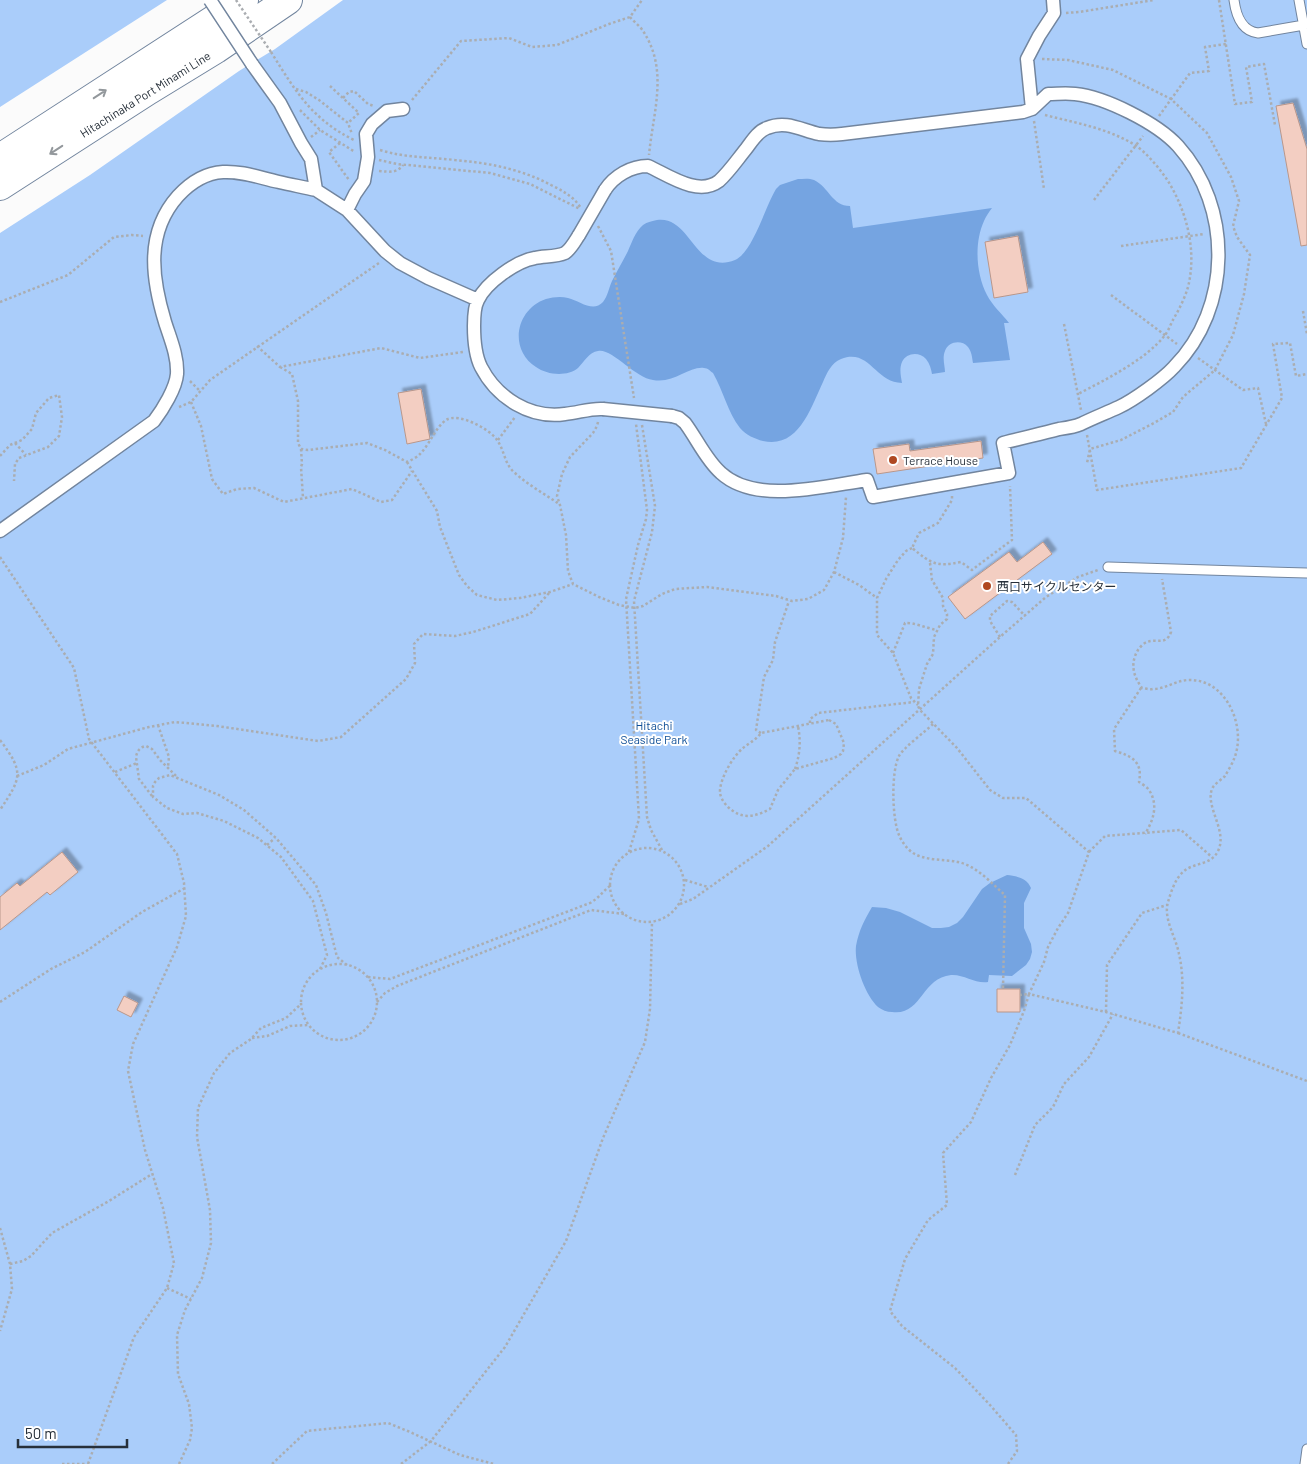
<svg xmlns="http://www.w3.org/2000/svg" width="1307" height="1464" font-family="Barlow,'Noto Sans JP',sans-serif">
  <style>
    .green { fill: #aacdfa }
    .water { fill: #75a4e1 }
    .building { fill: #f3cec2; stroke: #b9978b; filter: url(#shadow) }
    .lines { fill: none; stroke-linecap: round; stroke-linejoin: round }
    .service-casing { stroke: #72859e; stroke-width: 11 }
    .pedestrian-casing { stroke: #72859e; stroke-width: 15 }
    .motorway-casing { stroke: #72859e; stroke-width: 30 }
    .path { stroke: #aaadb1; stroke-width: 2.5; stroke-dasharray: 2.5 2.5; stroke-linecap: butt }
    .service { stroke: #fff; stroke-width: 9 }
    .pedestrian { stroke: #fff; stroke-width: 12 }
    .motorway { stroke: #fff; stroke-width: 28 }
    .pedestrian-bridge-casing { stroke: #72859e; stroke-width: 15; stroke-linecap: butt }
    .path-bridge { stroke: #aaadb1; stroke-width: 2.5; stroke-dasharray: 2.5 2.5; stroke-linecap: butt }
    .pedestrian-bridge { stroke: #fff; stroke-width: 12 }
    .oneway { stroke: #93989c }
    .poi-dot { fill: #af4821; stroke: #fff; stroke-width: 2 }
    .labels { text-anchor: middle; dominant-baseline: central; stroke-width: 4; stroke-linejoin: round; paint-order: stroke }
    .street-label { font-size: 12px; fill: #27303a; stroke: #fff }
    .poi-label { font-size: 12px; fill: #27303a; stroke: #fff; text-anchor: start }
    .park-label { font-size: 12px; fill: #0e4e96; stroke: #fff }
  </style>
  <defs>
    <filter id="shadow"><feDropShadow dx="4.5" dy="-4.5" stdDeviation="1" flood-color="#0004"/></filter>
  </defs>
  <rect width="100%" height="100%" fill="#fbfbfb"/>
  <path class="green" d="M0 0H167L0 107Z
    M343 0H1307V1464H0V233L90 175 239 71 275 49Z"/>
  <path class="water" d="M798 179C803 179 809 178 814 180 829 187 832 206 850 206L853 228 992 208C989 212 986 216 984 221 974 243 976 274 987 295 992 305 1002 314 1009 323H1004L1010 360 973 363C972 358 972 352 968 347 961 339 948 342 945 351 942 358 945 366 945 372L932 374C931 369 930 364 926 359 919 351 906 353 902 362 899 369 901 377 902 383 875 383 870 348 841 359 831 363 827 373 823 382 811 407 799 449 763 441 755 439 746 435 740 428 728 413 723 390 713 373 710 371 708 368 704 368 689 366 674 384 653 380 635 378 612 348 598 351 589 352 584 362 578 368 567 377 547 375 536 367 508 349 516 309 546 299 553 297 561 296 568 298 580 301 593 313 603 302 608 296 609 287 612 281 617 271 623 261 628 251 632 242 635 232 643 225 647 222 653 221 657 220 691 215 695 276 735 260 753 252 765 207 776 189L780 185Z
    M1007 875C1017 876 1027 878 1031 888L1024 903V928L1031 944 1032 952 1030 959 1026 965 1012 976 989 975 988 982C975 984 964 974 951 975 921 978 922 1016 892 1012 887 1012 882 1010 878 1007 865 995 854 964 856 946 859 930 864 921 872 907L886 908 900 912 932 928H941L949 927 957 923 963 917 982 889 990 883Z"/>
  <path class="building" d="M1293 103 1307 149V245L1301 246 1276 106Z
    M1018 236 1028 292 994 298 985 242Z
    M421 389 430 439 407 444 398 393Z
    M981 441 983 458 877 474 873 449 909 444 910 451Z
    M1043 542 1052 554 965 619 948 597 1009 552 1017 562Z
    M62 852 78 872 50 895 47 892 0 930V897L17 883 20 886Z
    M997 989H1020V1012H997Z
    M124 996 138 1003 131 1017 117 1010Z"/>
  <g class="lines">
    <g class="service-casing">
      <path id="service" d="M1234 0C1236 15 1241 31 1258 33L1304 25
        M1299 0 1307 44
        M1108 567 1307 573
        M1305 1464 1307 1449"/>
    </g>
    <g class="pedestrian-casing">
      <path id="pedestrian" d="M252 64 280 103 301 143 311 159 316 190 347 210 385 251 400 263 428 278 478 300
        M1032 109 1027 59 1039 36 1054 13 1053 0
        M605 190C614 176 631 166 648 166 668 175 698 197 719 181 729 172 737 160 746 149 752 141 758 131 767 128 786 120 801 130 819 134 827 135 834 135 842 134L1023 112 1032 109 1048 94C1057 94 1066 93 1075 94 1105 97 1157 123 1178 146 1233 207 1232 308 1174 367 1163 379 1134 400 1119 407 1106 413 1093 418 1081 424 1074 427 1066 428 1059 429 1040 434 1022 438 1003 443L1009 473 873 497 867 480C824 486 756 505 721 473 706 460 697 439 685 423L679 418 672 416
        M347 210 355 194 364 181 368 157 366 134 372 124 387 111 403 109
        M579 235C575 241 571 249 565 253 556 257 544 256 535 258 516 261 486 283 478 300 474 307 474 318 474 326 474 340 475 355 481 367 497 398 530 419 565 414 578 413 590 408 603 409
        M0 531 154 421C163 409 176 388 177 374 178 356 170 338 165 322 152 279 145 233 178 196 190 183 205 173 223 172 243 171 260 178 279 182 291 185 304 187 316 190"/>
    </g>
    <g class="motorway-casing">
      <path id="motorway" d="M0 158 244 0
        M0 186 149 90 216 49 288 0"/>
    </g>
    <path class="path" d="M1219 0 1235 104 1252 102 1246 67 1264 64 1275 125
      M1066 13 1079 12 1154 0
      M630 17C634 22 640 26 643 31 669 70 653 112 649 155
      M271 52C295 90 311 119 354 140
      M1042 59 1068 60 1113 70 1171 99 1207 133 1231 177 1239 201 1233 226 1237 237 1250 255 1244 294 1233 335 1215 370 1183 397 1173 412 1154 423 1121 440 1090 449 1087 463
      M330 86 359 113 348 123
      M296 89 306 92 319 100 348 123 352 134
      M343 98 349 92 354 91 368 104 374 106
      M412 100 461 41 509 38 532 47 557 45 609 24 630 17 642 0
      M300 110 320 130 355 152
      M1045 115C1076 123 1107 128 1135 145 1148 154 1159 168 1168 181 1187 212 1197 251 1188 287 1185 297 1180 308 1174 318 1171 323 1169 330 1165 335 1147 359 1105 380 1078 394
      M1159 116 1190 73 1209 71 1205 47 1226 44
      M1034 121 1044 189
      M311 137 320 130
      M340 143 329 152 349 180
      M380 150C406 158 429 157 455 160 489 163 521 169 551 185 563 191 573 196 581 208
      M379 160 397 164 490 173 530 184 580 209
      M379 171C390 172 397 173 403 165
      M1094 200 1143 136
      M598 226 611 251 634 398
      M1121 246 1204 234
      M1111 295 1177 344
      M0 302 68 275 114 237 132 235 143 236
      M1303 311 1307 334
      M1064 324 1081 410
      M257 346 280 367 381 348 420 358 463 352
      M1198 358 1243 390 1258 388 1266 424
      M280 367 292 374 298 401V443L301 449 308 450 367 443 385 450 407 462C412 460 417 457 420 454 430 444 435 428 446 420 458 412 490 429 497 440 505 451 504 464 515 473 528 485 545 494 559 504
      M190 381 200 391
      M191 402 201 426 212 479 223 494 237 489 254 488 284 502 352 489 381 502 392 500 412 471
      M179 407 191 402 210 380 379 263
      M598 422 597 426 593 433 570 457 562 474 557 496 560 505 566 535 568 571 573 584 599 597 619 605 635 608 643 606 662 594 675 589 707 587 776 596 792 601 808 599 824 590 834 572 843 538 846 497
      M642 425 655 506 652 532 634 601 647 817 651 830 662 850
      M1087 435 1097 490 1241 468 1282 398 1273 344 1290 343 1296 376 1307 374
      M498 440 515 417
      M15 443 26 455
      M301 449 302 464 301 467 303 498
      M0 456 10 445 22 440 32 429 36 413 49 398 59 395 62 417 59 436 48 447 19 458 15 464 14 481
      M407 462 437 511 440 527 459 575 467 586 477 595 497 600 520 598 550 592 573 584
      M952 496V500L938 523 919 533 912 548C932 564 936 567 961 562L972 570 1012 540 1010 486
      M912 548 906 551 898 560 886 579 877 598V635L893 653 911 698 918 705
      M0 557 74 668 89 739 177 854 184 883 186 916 177 947 133 1044 128 1071 145 1150 163 1208 174 1263 167 1288 134 1337 88 1464
      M930 563 932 580 943 598V606L947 614V619L940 625 934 637 933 654 927 664 919 689 918 706 920 710 957 748 990 790 1003 798H1026L1089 852 1068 913 1058 928 1048 947 1044 962 1029 994 1106 1012 1178 1033C1182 1007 1185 980 1179 954 1176 937 1163 919 1168 902 1171 892 1175 879 1183 872 1193 862 1211 866 1218 851 1228 831 1205 807 1212 789 1214 784 1221 780 1225 776 1228 771 1232 764 1234 759 1247 728 1227 679 1189 680 1176 680 1166 689 1153 689 1149 690 1145 688 1142 688 1133 676 1130 663 1138 650 1140 647 1144 643 1147 642 1157 638 1166 646 1171 632L1162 579
      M834 572 859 585 877 598
      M1000 637 990 621V616L1007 601 1012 602 1025 616
      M893 653 905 623C912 622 927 628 936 630
      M1141 688 1114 729 1115 751C1132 756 1143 762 1139 782 1142 784 1147 787 1149 790 1159 805 1153 821 1145 834
      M829 720 836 724 844 743 843 751 841 754 834 758 795 769 778 790 770 809C758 815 746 820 733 811 727 807 721 800 720 793 719 780 733 756 743 748 749 743 756 740 761 733Z
      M810 723V719L818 713 914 702
      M933 724C925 732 904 747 899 756 891 771 892 819 899 835 902 842 907 849 913 853 926 861 944 859 958 862 977 866 991 883 1005 895L1003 989
      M158 725 169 757 168 767
      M761 733 756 730 764 677 773 660 775 642 789 601
      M0 740C25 773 21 778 0 810
      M795 769C800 754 801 742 798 726
      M115 772 137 763
      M17 776 44 765 68 749 149 727 175 722 217 726 318 741 341 737 406 679 415 663 414 644 423 634 455 636 473 632 530 614 550 592
      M152 796 139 779 136 757C137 751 140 747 146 746L152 749 160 760 177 777
      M267 845 275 838
      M610 885a37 37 0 1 1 74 0a37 37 0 1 1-74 0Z
      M629 852 639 819 626 599 638 545 646 519 647 510 636 424
      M1089 852 1105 836 1181 830 1213 858
      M685 880 708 887
      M680 904 693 899 768 846 1000 637 1046 597 1078 577 1098 570
      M301 1002a38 38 0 1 1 76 0a38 38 0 1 1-76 0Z
      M320 969 327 955 313 901 281 857 258 838 224 821 197 813 183 814 167 808 153 797V786L155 782 159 778 170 775 219 795 244 810 276 838 316 885 326 913 337 957 347 965
      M368 977 390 979 590 903C599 898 602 892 610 886
      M0 1002 51 969 85 952 142 912 185 888
      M377 1002 385 993 397 986 591 910 624 914
      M1106 1012 1107 965 1142 913 1167 905
      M1178 1033 1307 1081
      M252 1038 267 1036 290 1026 308 1025
      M1015 1175 1035 1125 1053 1107 1064 1084 1089 1057 1113 1014
      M0 1228 10 1264 12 1289 0 1331
      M10 1264 23 1261 31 1256 52 1233 109 1201 152 1174
      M167 1288 191 1299
      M62 1464H88
      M179 1464 190 1440 192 1428 189 1404 178 1374 177 1335 185 1310 202 1278 211 1243 210 1210 197 1137 198 1108 214 1073 230 1053 251 1039 261 1028 286 1018 301 1004
      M272 1464 307 1431 388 1423 410 1432 460 1455 494 1464
      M401 1464 431 1441 505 1347 566 1241 603 1138 645 1042 650 1009 652 922
      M1008 1464 1017 1451 1016 1435 990 1405 955 1368 902 1326 890 1311 905 1259 928 1220 947 1205 943 1153 971 1122 991 1078 1010 1045 1024 1011 1029 994 1020 995"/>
    <use href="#service" class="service"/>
    <use href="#pedestrian" class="pedestrian"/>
    <use href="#motorway" class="motorway"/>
    <g class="pedestrian-bridge-casing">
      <path id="pedestrian-bridge" d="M210 0 252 64
        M579 235 605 190
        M603 409 672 416"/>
    </g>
    <path class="path-bridge" d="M236 0 271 52"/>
    <use href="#pedestrian-bridge" class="pedestrian-bridge"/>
  </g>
  <defs><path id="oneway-shaft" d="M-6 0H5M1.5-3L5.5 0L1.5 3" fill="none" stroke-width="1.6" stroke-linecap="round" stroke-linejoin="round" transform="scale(1.25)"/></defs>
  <g class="oneway">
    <use href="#oneway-shaft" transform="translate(100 94) rotate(-33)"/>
    <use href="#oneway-shaft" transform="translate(56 150) rotate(147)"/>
  </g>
  <g class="poi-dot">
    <circle cx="893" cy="460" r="5"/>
    <circle cx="987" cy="586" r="5"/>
  </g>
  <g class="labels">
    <g class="street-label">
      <text transform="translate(145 94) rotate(-32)">Hitachinaka Port Minami Line</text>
    </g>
    <g class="poi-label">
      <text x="903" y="460">Terrace House</text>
      <text x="997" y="586">西口サイクルセンター</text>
    </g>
    <g class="park-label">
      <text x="654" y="725">Hitachi<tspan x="654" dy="14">Seaside Park</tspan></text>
    </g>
  </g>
  <path d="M18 1439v8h109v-8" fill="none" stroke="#27303a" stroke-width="2.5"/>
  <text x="25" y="1439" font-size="15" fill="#27303a" stroke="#ffffff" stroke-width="4" paint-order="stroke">50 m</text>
</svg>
